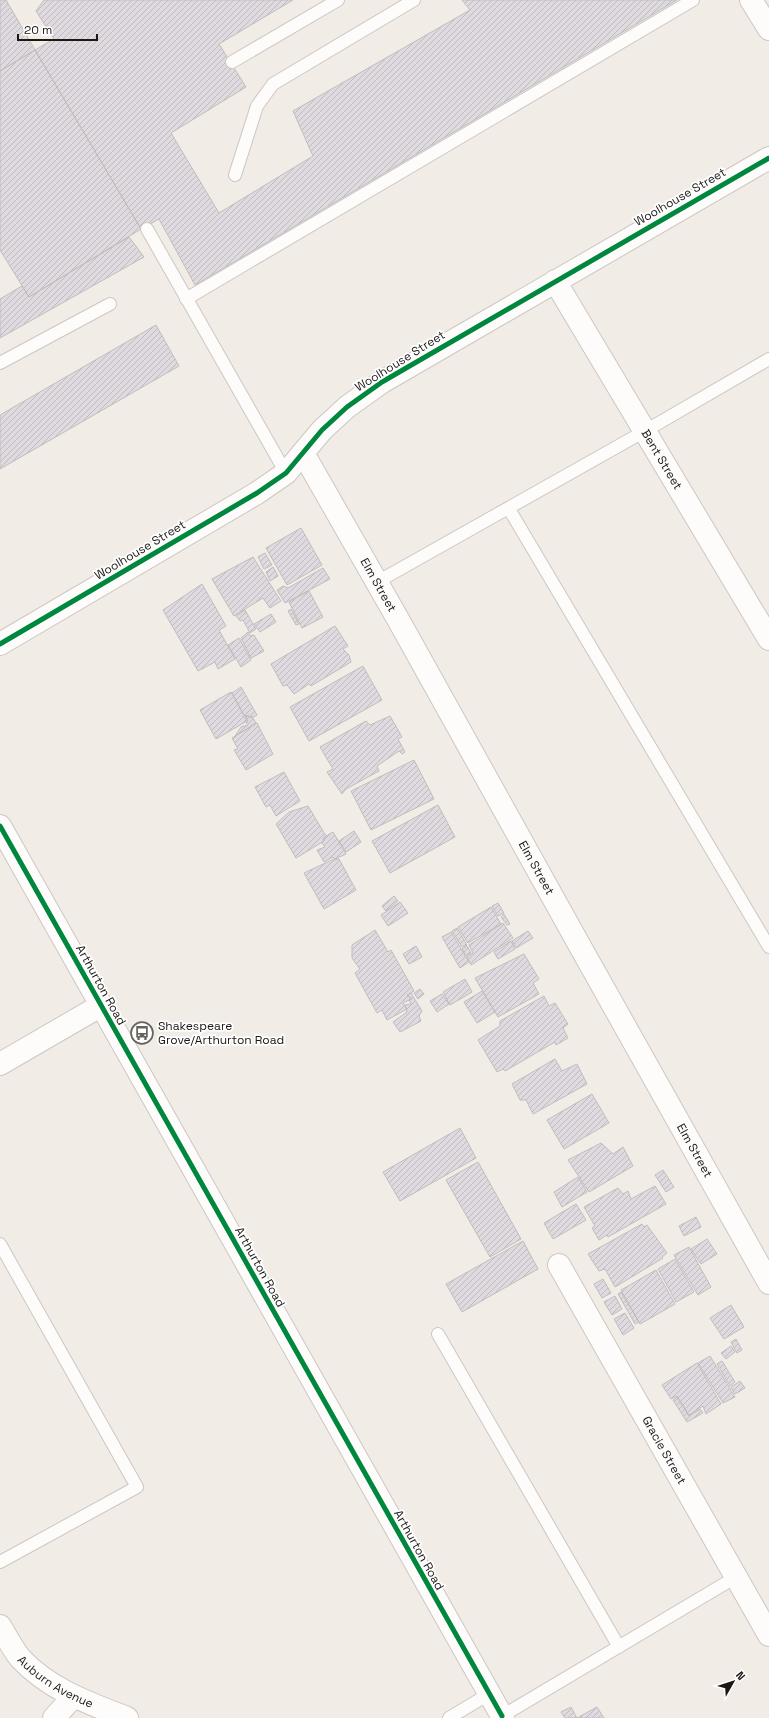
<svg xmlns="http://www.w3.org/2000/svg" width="769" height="1718" font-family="'Space Grotesk',sans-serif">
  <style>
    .building { fill: url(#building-hatch); stroke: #c0bdbd }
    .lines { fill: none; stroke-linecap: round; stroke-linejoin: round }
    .service-casing { stroke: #ccc7c3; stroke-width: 14 }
    .minor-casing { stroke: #ccc7c3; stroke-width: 24 }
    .tertiary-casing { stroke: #ccc7c3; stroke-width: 24 }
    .service { stroke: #fdfcfb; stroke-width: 12 }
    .minor { stroke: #fdfcfb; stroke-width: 22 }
    .tertiary { stroke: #fdfcfb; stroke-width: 22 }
    .cycleway-casing { stroke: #fff; stroke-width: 8 }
    .cycleway { stroke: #00873e; stroke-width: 5 }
    .labels { text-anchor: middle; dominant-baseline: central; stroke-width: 3.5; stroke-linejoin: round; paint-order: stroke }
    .street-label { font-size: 12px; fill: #1a1714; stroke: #fff }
    .poi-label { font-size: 12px; fill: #1a1714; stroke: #fff; text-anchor: start }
  </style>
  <defs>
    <pattern id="building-hatch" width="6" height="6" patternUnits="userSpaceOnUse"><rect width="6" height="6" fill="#dfdadf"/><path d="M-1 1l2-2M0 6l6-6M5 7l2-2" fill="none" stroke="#bfbabe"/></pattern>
  </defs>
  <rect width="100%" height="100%" fill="#f2ece7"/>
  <path class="building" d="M0 0H6L35 50 0 71Z
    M44 0H293L219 44 246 87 171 133 219 213 313 156 293 111 470 10 462 0H677L195 285 159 219 141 229 35 50 54 39 36 11Z
    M35 50 141 229 29 297 0 250V71Z
    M129 237 144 257 0 338V299L22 286 29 297Z
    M156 325 179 366 0 469V415Z
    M301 528 322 565 287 585 266 548Z
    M265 553 272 565 264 569 258 557Z
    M253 557 281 601 270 608 263 598 234 616 212 579Z
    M273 567 278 576 270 581 266 572Z
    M323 568 330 579 285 603 277 590 283 586 288 588Z
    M202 584 226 626 219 630 235 659 218 669 215 662 198 671 163 610Z
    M309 591 323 617 302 628 289 602Z
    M291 609 299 624 296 625 288 611Z
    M245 610 256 629 250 633 243 620 240 621 236 616Z
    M271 614 276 622 260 632 254 624Z
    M335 626 348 646 343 649 349 655 351 662 311 686 309 684 294 694 287 685 283 686 271 664Z
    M248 632 250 636 254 635 264 651 251 658 241 638Z
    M239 638 251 660 241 667 228 645Z
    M363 666 382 700 309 741 290 707Z
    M241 687 257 715 254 717 244 715 232 693Z
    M231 692 247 721 216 739 200 710Z
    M245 716 253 718 256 723 235 736 241 727 248 725 246 723 248 721Z
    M390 716 402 737 398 739 405 752 402 754 399 751 377 766 379 771 346 789 342 794 327 772 333 769 320 747 366 721 370 725Z
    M257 723 273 754 246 770 234 750 238 749 232 738Z
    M414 760 434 799 371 830 351 791Z
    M284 772 300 801 276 816 270 805 266 807 255 787Z
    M438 805 455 837 390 873 372 841Z
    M308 806 326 836 323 838 324 841 296 858 276 824 289 812Z
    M354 831 361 842 346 852 339 841Z
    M333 832 346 854 335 859 333 857 324 862 317 850 325 847 322 843 324 841V839L326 836Z
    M334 859 335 860 339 859 356 890 324 909 304 873Z
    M394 896 398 901 386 911 382 906Z
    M400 902 408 913 388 926 381 915Z
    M498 903 504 913 498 916 492 906Z
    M491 907 501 924 468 943 458 927Z
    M504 914 510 924 507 925 501 917Z
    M503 923 513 938 471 965 467 957 473 953 469 945Z
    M457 928 467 945 462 947 452 931Z
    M375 930 388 952 391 950 414 991 407 995 411 999 403 1003 407 1009 387 1020 382 1010 377 1013 355 973 360 969 352 958V945Z
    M528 931 533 938 516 948 512 941Z
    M451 932 469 962 460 968 442 937Z
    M511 941 515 949 498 959 494 952Z
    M416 946 422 957 409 964 403 954Z
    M467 946 471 953 466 956 462 949Z
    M524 954 539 979 533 983 539 994 498 1017 475 978Z
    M465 979 472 992 450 1005 443 992Z
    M420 989 424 994 418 999 414 993Z
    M482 991 495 1012 477 1023 464 1002Z
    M411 993 422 1011 419 1016 421 1021 400 1032 393 1022 407 1012 405 1005 411 1004 409 1000 412 999 408 996Z
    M442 994 449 1004 437 1012 430 1001Z
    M544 996 549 1006 555 1003 568 1024 563 1028 568 1038 556 1045 555 1042 505 1071 503 1069 497 1072 478 1040 500 1026V1021Z
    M555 1059 562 1071 577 1064 587 1084 533 1114 526 1100H520L512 1084Z
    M592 1094 609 1123 564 1149 547 1120Z
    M460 1128 476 1158 400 1201 383 1172Z
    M601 1143 613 1154 623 1147 633 1166 589 1192 568 1160Z
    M478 1162 521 1239 490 1257 446 1180Z
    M663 1170 674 1187 666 1192 655 1175Z
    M578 1177 587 1192 562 1207 554 1192Z
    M655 1186 666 1204 608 1237 607 1235 599 1240 592 1228 595 1226 584 1207 618 1188 623 1194 628 1191 631 1199Z
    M576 1204 586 1220 553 1239 544 1223Z
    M696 1217 701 1227 684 1236 679 1226Z
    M642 1224 644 1227 647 1225 667 1253 662 1257 663 1258 615 1287 605 1269 599 1271 588 1254Z
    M707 1239 717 1254 701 1264 691 1249Z
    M523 1241 538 1269 462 1312 446 1284Z
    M689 1247 711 1287 698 1295 674 1255Z
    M675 1259 694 1292 676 1302 658 1269Z
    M656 1270 675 1304 640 1324 621 1290Z
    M603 1279 611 1293 602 1298 594 1284Z
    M621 1292 639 1322 635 1324 618 1294Z
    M615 1296 622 1309 612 1315 604 1302Z
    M731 1305 744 1327 724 1339 710 1318Z
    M625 1313 634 1328 623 1335 614 1319Z
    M736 1339 742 1350 737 1353 731 1342Z
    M731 1346 735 1352 726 1359 721 1353Z
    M710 1356 735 1397 723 1403 698 1363Z
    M722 1361 735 1382 730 1386 717 1364Z
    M697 1363 721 1404 706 1414 703 1406 689 1415 677 1396 671 1399 662 1385Z
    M740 1381 745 1388 735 1394 731 1387Z
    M677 1397 689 1416 700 1409 703 1413 687 1422 673 1400Z
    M571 1707 577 1718H565L561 1712Z
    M597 1707 604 1718H577Z"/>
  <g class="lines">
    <g class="service-casing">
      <path id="service" d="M232 62 338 0
        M235 175 257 106 273 84 414 0
        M147 229 286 473
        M186 299 693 0
        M0 363 110 304
        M509 509 769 947
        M377 582 645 431 769 359
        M0 1244 137 1487 0 1562
        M438 1334 619 1647
        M502 1716 736 1577
        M449 1718 489 1694"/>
    </g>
    <g class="minor-casing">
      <g id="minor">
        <path d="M751 0 769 29"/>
        <path id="s1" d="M555 281 769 639"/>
        <path id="s2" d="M303 453 399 621 581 948 769 1283"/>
        <path d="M0 644 257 493 286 473 322 430 347 407 382 382 769 158"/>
        <path d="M0 1064 100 1006"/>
        <path id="s3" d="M559 1265 769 1635"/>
        <path id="s4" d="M0 1626C7 1637 13 1650 21 1659 50 1690 89 1703 127 1718"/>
        <path d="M54 1718 73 1697"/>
      </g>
    </g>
    <g class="tertiary-casing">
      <path id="tertiary" d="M0 826 503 1718"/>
    </g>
    <use href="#service" class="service"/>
    <use href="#minor" class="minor"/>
    <use href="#tertiary" class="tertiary"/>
    <g class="cycleway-casing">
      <path id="cycleway" d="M0 644 257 493 286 473 322 430 347 407 382 382 769 158
        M0 826 502 1716"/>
    </g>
    <use href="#cycleway" class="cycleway"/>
  </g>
  <defs>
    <g id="bus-ring" transform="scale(1.15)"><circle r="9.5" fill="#fff" stroke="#66625e" stroke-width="1.5"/><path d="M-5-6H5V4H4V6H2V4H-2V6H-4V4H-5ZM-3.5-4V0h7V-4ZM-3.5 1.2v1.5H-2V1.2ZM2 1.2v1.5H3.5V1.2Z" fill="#66625e"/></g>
  </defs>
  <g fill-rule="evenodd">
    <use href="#bus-ring" x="142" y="1033"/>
  </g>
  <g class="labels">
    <g class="street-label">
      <text transform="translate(680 197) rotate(-30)">Woolhouse Street</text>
      <text transform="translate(400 361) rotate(-32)">Woolhouse Street</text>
      <text stroke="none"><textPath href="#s1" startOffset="208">Bent Street</textPath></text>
      <text transform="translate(140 550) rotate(-31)">Woolhouse Street</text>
      <text stroke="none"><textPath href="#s2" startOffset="152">Elm Street</textPath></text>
      <text stroke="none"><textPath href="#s2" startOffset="476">Elm Street</textPath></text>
      <text transform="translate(101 985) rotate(61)">Arthurton Road</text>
      <text stroke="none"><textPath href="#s2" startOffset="800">Elm Street</textPath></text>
      <text transform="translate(260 1267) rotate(61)">Arthurton Road</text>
      <text stroke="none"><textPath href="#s3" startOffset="213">Gracie Street</textPath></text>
      <text transform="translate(419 1550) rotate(61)">Arthurton Road</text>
      <text stroke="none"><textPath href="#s4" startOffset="81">Auburn Avenue</textPath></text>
    </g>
    <g class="poi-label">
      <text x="158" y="1026">Shakespeare<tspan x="158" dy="14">Grove/Arthurton Road</tspan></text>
    </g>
  </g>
  <g transform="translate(733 1682) rotate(51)" stroke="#ffffff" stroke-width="3" paint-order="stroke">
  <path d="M0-3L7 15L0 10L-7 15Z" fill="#1a1714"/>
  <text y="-6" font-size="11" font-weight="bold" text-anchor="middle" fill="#1a1714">N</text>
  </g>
  <path d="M18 34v6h79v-6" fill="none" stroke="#1a1714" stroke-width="2"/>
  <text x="24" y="34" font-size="12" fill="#1a1714" stroke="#ffffff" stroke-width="3" paint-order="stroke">20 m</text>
</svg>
